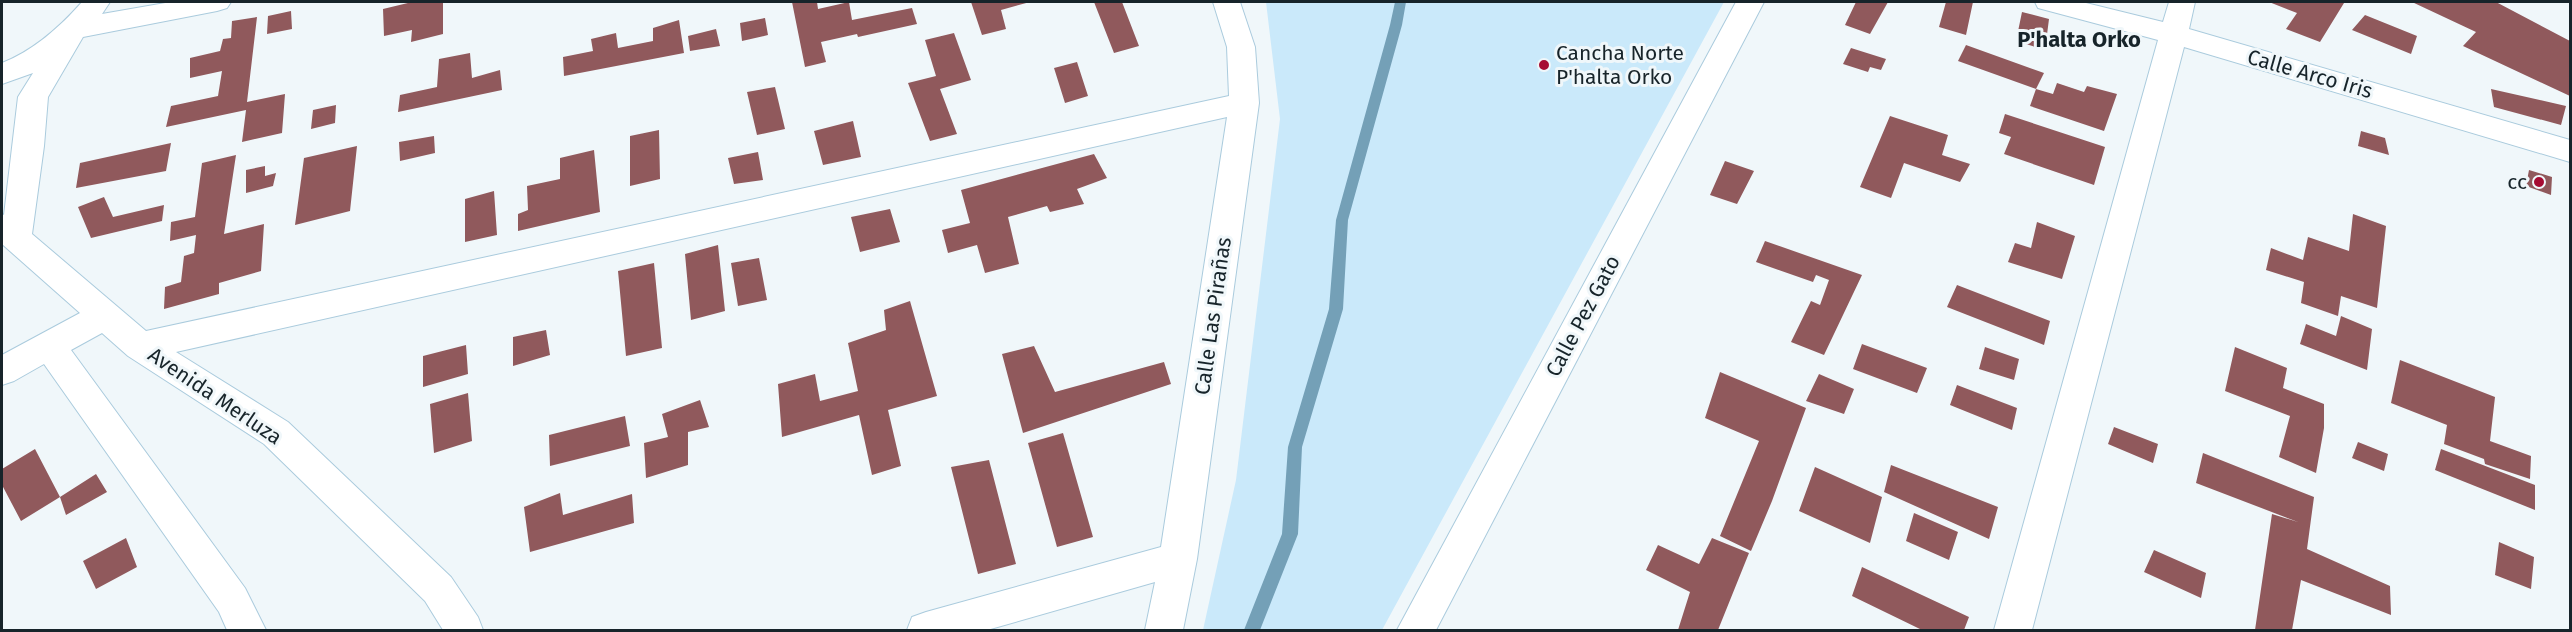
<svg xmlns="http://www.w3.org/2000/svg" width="2572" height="632" font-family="'Fira Sans',sans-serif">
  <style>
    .green { fill: #cae9fa }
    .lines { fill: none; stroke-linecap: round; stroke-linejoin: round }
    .stream { fill: #74a0b7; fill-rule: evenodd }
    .building { fill: #90595c }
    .minor-casing { stroke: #aacbdd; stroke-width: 2 }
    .minor { fill: #fff; fill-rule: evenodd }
    .poi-dot { fill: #a60b32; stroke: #f0f7fa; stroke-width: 2 }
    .labels { text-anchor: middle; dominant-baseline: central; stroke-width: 6; stroke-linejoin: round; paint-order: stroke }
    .poi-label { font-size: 21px; fill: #17242a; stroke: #f0f7fa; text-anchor: start }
    .street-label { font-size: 21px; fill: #17242a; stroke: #f0f7fa }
    .neighbourhood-label { font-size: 22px; font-weight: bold; fill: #17242a; stroke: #f0f7fa }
  </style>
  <rect width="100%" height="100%" fill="#f0f7fa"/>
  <path class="green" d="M1266 2H1724L1382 630H1203L1236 480 1280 119Z"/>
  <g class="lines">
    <path class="stream" d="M1395 2H1406L1402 25 1348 220 1343 309 1302 447 1298 534 1260 630H1244L1282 534 1288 447 1329 309 1336 220 1390 25Z"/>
  </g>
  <path class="building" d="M412 2H443V34L411 42 412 30 384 36 383 9Z
    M792 2H817L818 9 849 2 852 20 912 8 917 24 858 37 857 34 821 42 826 62 805 67Z
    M971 2H1030L1001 10 1006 29 982 35Z
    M1094 2H1122L1139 46 1114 53Z
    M1856 2H1888L1870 34 1845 25Z
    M1946 2H1973L1966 35 1939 27Z
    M2269 2H2340L2344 3 2320 42 2286 29 2297 13Z
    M2412 2H2496L2570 41V96L2463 46 2476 32Z
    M291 11 292 29 267 34 268 16Z
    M2022 12 2049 19 2045 50 2016 41Z
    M2365 15 2417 36 2411 54 2352 30Z
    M257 17 247 102 285 94 282 133 242 142 246 110 166 127 171 106 218 96 222 71 190 78V58L220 51 223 39 231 38 232 21Z
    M765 18 768 35 742 41 740 23Z
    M679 20 684 53 564 76 563 57 593 51 591 39 616 33 618 48 653 41V28Z
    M716 29 720 46 690 51 688 36Z
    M954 33 971 80 940 89 957 134 930 141 908 83 936 76 925 40Z
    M1966 45 2044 73 2036 89 1958 61Z
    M1851 48 1886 59 1881 70 1870 67 1868 72 1843 64Z
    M470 53 472 78 500 70 502 90 398 112 400 95 437 87 439 59Z
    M1077 62 1088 96 1065 103 1054 68Z
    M2057 83 2084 92 2087 86 2117 94 2104 131 2030 106 2036 89 2053 94Z
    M775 87 785 129 757 135 747 92Z
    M2491 89 2566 106 2561 125 2494 107Z
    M336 105 335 123 311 129 313 110Z
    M2005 114 2105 147 2094 185 2004 154 2011 137 1999 133Z
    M1890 116 1948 135 1942 155 1970 164 1960 182 1904 163 1891 198 1860 187Z
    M853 121 861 157 823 165 814 131Z
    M659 130 660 179 630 186V136Z
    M2361 131 2385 138 2389 155 2358 146Z
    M434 136 435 153 400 161 399 142Z
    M171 143 166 171 76 188 80 163Z
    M357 146 350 211 295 225 304 158Z
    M594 150 600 212 518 231V214L528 210 527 186 560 179V158Z
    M758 152 763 180 734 184 728 158Z
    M1094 154 1107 178 1077 189 1084 204 1050 212 1047 206 1008 217 1019 264 985 273 977 245 948 253 942 230 970 223 961 190Z
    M236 155 224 234 264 224 261 271 219 283V294L164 309 165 287 181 282 184 256 194 253 196 235 170 241 171 222 195 217 202 163Z
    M1725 161 1754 171 1737 204 1710 195Z
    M265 166V176L276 173 273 186 246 193V170Z
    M2529 170 2552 177 2551 195 2526 186Z
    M494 191 497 235 465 242V199Z
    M104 197 113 217 164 205 162 221 91 238 78 207Z
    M890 209 900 242 860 252 851 217Z
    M2353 214 2386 226 2377 308 2341 296 2338 316 2301 303 2304 282 2266 270 2271 248 2303 260 2308 237 2349 251Z
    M2037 222 2075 236 2062 279 2008 262 2015 243 2031 248Z
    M1765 241 1862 275 1824 355 1791 342 1811 301 1820 305 1829 280 1816 275 1813 282 1756 262Z
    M718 245 725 311 691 320 685 254Z
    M759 258 767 300 738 306 731 263Z
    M654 263 662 348 626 356 618 271Z
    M1957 285 2050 321 2044 345 1947 307Z
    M910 301 937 396 888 410 901 466 872 475 859 415 782 437 778 384 815 374 820 401 858 391 848 343 886 330 884 310Z
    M2341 316 2372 329 2367 370 2300 344 2306 324 2336 336Z
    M546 330 550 355 513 366V337Z
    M1862 344 1927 368 1917 393 1853 369Z
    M466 345 468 374 423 387V356Z
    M1034 346 1055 392 1164 362 1171 384 1023 433 1002 354Z
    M1985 347 2019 359 2014 380 1979 369Z
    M2235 347 2287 368 2283 388 2324 404V428L2316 473 2279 457 2290 416 2225 391Z
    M2400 360 2495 397 2490 441 2531 456 2530 479 2485 464 2484 459 2444 444 2447 425 2391 403Z
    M1720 372 1806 408 1772 501 1751 551 1720 536 1759 441 1705 418Z
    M1819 374 1854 389 1844 414 1806 401Z
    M1957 385 2017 408 2012 430 1950 405Z
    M468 393 472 441 434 453 430 404Z
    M700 400 709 427 688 432V465L646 478 644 443 668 437 662 414Z
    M625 416 630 446 550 466 549 435Z
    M2114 427 2158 444 2153 463 2108 444Z
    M1063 433 1093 537 1057 547 1028 443Z
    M2358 442 2388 454 2384 471 2352 458Z
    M35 449 60 497 21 521 2 485V469Z
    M2441 449 2535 485V510L2435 470Z
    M2203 453 2314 497 2307 549 2390 586 2391 615 2301 580 2292 630H2255L2272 514 2298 522 2196 483Z
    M989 460 1016 564 978 574 951 467Z
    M1891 465 1998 507 1989 539 1884 492Z
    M1815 467 1882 497 1870 543 1799 511Z
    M96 474 107 492 66 515 60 497Z
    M560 493 563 515 632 494 634 523 530 552 524 507Z
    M1914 513 1958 532 1949 560 1906 541Z
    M126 538 137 567 96 589 83 561Z
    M1712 538 1749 553 1718 630H1678L1690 592 1646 570 1658 545 1699 564Z
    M2499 542 2534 557 2531 589 2495 575Z
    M2154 550 2206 573 2201 598 2144 572Z
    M1862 567 1969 617 1964 630H1922L1852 596Z"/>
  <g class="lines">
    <g class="minor-casing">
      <path id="minor" d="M82 2H110L102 14 171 2H231L227 8 217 11 83 37 48 97 44 146 32 234 146 331 1229 96 1227 47 1213 2H1240L1255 47 1259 103 1197 559 1183 630H1145L1155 582 987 630H907L912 617 926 612 1161 547 1227 117 176 352 288 422 451 577 478 617 483 630H443L425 601 264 444 128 356 102 333 71 350 245 588 266 630H227L219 612 44 364 14 381 2 385V355L80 313 2 244V214L4 215 18 97 33 73 2 84V63C33 51 60 27 82 2Z
        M1736 2H1764L1436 630H1397Z
        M2035 2H2082L2163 22 2169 2H2195L2189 29 2570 140V162L2184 47 2032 630H1994L2158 40 2038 8Z"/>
    </g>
    <use href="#minor" class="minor"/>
  </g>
  <g class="poi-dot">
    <circle cx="1544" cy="65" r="6"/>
    <circle cx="2539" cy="182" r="6"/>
  </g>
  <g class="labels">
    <g class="poi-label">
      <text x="1556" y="53">Cancha Norte<tspan x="1556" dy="24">P'halta Orko</tspan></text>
      <text x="2527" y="182" text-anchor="end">cc</text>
    </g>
    <g class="street-label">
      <text transform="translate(2310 74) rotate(16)">Calle Arco Iris</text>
      <text transform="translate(1213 316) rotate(-82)">Calle Las Pirañas</text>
      <text transform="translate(1583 316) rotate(-62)">Calle Pez Gato</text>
      <text transform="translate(215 396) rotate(34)">Avenida Merluza</text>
    </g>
    <g class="neighbourhood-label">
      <text x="2079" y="39">P'halta Orko</text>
    </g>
  </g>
  <rect width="2572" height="632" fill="none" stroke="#17242a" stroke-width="6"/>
</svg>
